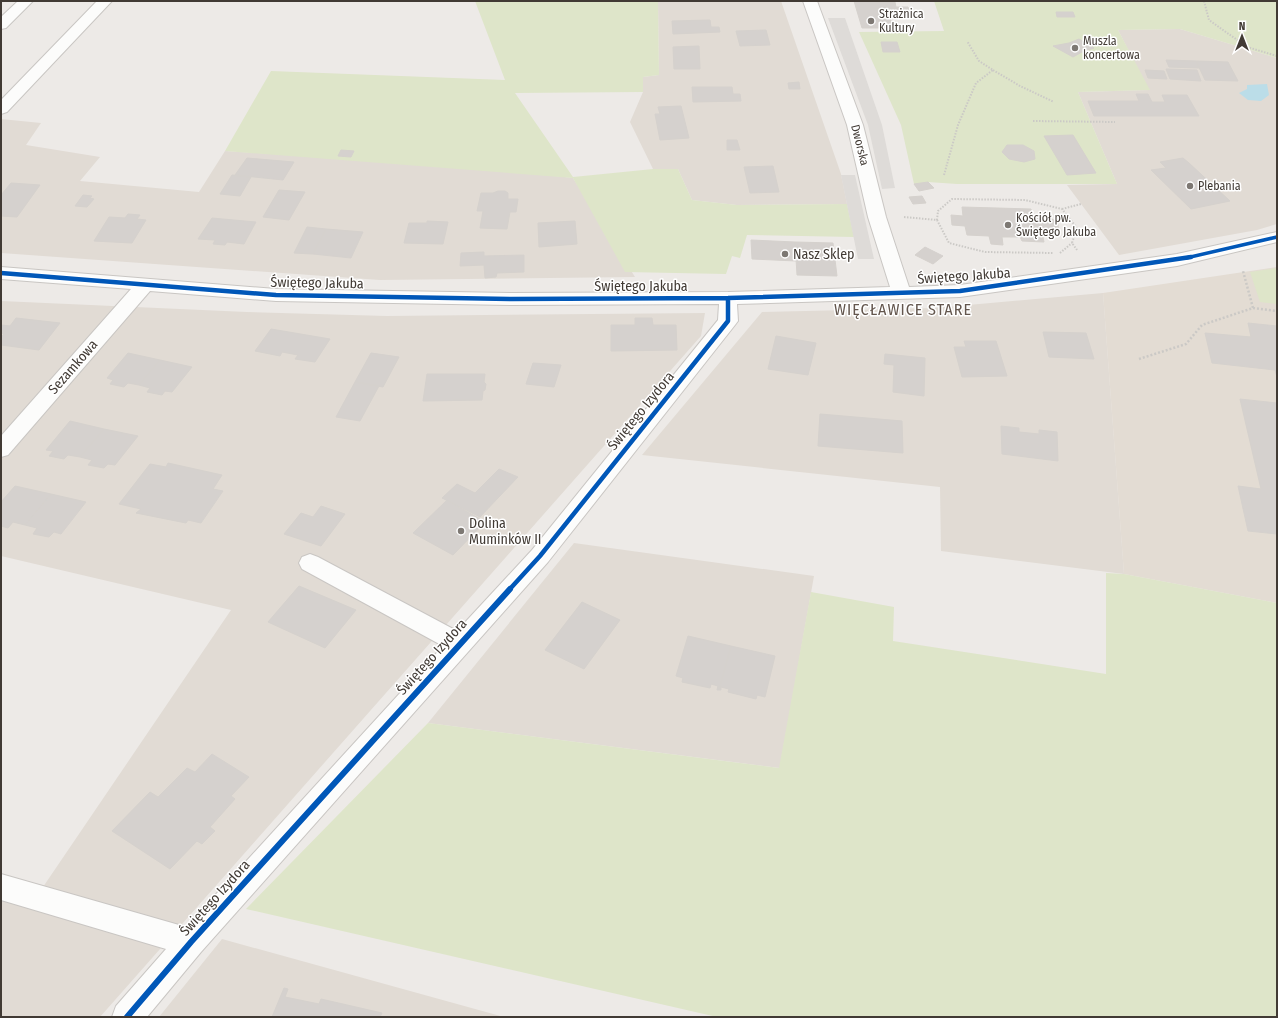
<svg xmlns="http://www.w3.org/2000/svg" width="1278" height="1018" font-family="'Fira Sans Condensed',sans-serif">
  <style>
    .residential { fill: #e1dbd4 }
    .education { fill: #e3dcd3 }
    .green { fill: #dee5c9 }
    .parking { fill: #dedbd8 }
    .water { fill: #bbdde8 }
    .building { fill: #d5d1ce; stroke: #d5d1cd }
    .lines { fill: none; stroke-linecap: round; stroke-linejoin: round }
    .minor-casing { stroke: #c9c6c3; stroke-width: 2 }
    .path-far1 { stroke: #cbc9c6; stroke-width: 2; stroke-dasharray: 1.5 1.5; stroke-linecap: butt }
    .path { stroke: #cbc9c6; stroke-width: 2.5; stroke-dasharray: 2 2; stroke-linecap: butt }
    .minor { fill: #fcfcfb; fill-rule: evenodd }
    .cycleway-far2-casing { stroke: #fff; stroke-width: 5.5 }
    .cycleway-far1-casing { stroke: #fff; stroke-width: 7 }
    .cycleway-casing { stroke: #fff; stroke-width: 8 }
    .cycleway-far2 { stroke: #0057b8; stroke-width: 3.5 }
    .cycleway-far1 { stroke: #0057b8; stroke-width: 4.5 }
    .cycleway { stroke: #0057b8; stroke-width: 6 }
    .poi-dot { fill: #7d7873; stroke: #fff; stroke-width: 1.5 }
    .labels { text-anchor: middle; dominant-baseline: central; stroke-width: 3; stroke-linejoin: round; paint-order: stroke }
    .far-poi-label { font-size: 12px; fill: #413a34; stroke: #fff; text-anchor: start }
    .far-street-label { font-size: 12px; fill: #413a34; stroke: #fff }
    .poi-label { font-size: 14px; fill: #413a34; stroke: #fff; text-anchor: start }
    .street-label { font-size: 14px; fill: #413a34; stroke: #fff }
    .quarter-label { font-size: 16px; letter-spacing: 1px; fill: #63564d; stroke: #fff }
  </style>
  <rect width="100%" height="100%" fill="#edeae7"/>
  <path class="residential" d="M658 1H781L841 174 847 204 737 205 692 200 678 169H653L630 122 643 92V77L659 75Z
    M1180 29 1277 58V224L1257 230 1119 255 1067 185 1117 184 1078 92 1149 90 1118 30Z
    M1 119 41 123 26 145 100 157 80 181 199 192 225 151 474 167 573 178 635 277 380 280 1 253Z
    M1103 293 1124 574 941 551 940 487 642 455 762 312 935 308Z
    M1 301 247 312 387 316 705 313 701 336 100 1017H1V874L43 887 231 610 1 556Z
    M574 543 814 576 780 768 428 723Z
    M222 939 504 1017H159Z"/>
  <path class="education" d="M1277 267V603L1124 574 1103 293Z"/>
  <path class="green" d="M475 1H658L659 75 643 77V92L515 93 573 177 653 169H678L692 200 737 205 847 204 854 237 747 235 740 258 732 256 726 274 625 272 573 178 225 151 271 71 505 80Z
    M934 1H1277V58L1180 29 1118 30 1150 90 1078 92 1117 184H957L928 182 914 184 901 125 859 32 944 31Z
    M1277 268V304L1260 302 1250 272Z
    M1106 573 1124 574 1277 603V1017H717L246 909 428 723 779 768 811 592 894 607 893 641 1106 674Z"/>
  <path class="parking" d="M828 18H845L882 125 895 188 882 189 868 125Z
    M841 175H855L874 259H858Z"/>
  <path class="water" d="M1267 84 1269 95 1261 101 1248 100 1239 93 1247 89V85Z"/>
  <path class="building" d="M854 1 895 2 896 7H908L910 14H889L893 28H862Z
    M1056 12H1073L1075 17H1057Z
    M710 20 711 27H719L720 32 673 34 672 21Z
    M766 30 770 45 740 46 736 31Z
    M1079 39 1094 48 1082 52 1073 57 1053 46 1069 43Z
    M881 42H897L900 52H883Z
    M699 46 700 69H674L673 47Z
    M1166 60 1196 61 1199 68 1169 67Z
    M1196 61 1228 62 1238 81 1205 80Z
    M1166 69 1197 70 1201 81 1170 79Z
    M1145 70 1164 71 1167 79 1148 78Z
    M799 82 800 89H789L788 83Z
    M692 87H732L733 94H740L741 101 693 102Z
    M1136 94H1148L1152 102H1165L1162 95H1187L1199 116H1094L1088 101H1139Z
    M681 106 689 138 660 140 655 114H660L658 107Z
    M1073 135 1096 173 1067 175 1044 136Z
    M727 140H737L740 150H727Z
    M1007 145H1023L1034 151 1035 159 1024 162 1009 159 1002 152Z
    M341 150 354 151 351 157 338 156Z
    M247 158 294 162 283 180 235 175Z
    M1183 158 1189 163 1230 201 1191 209 1151 170 1166 168 1160 162Z
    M773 166 779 192 750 193 744 167Z
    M232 175 251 177 240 196 220 194Z
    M928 182 934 188 919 191 914 184Z
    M11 183 40 185 17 217 1 216V195Z
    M279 190 305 192 289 220 263 217Z
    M498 191H505L508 193V199H518L516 212H510L507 229 480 228 483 211H477L481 193H493Z
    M83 195 92 196 90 198 94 199 87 207 75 206Z
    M922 196 926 203 913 204 909 197Z
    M962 207 1031 209 1032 215 1043 216 1057 221 1059 230 1042 233 1044 242 1022 241 1020 237H1002L1003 245 991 244 989 236 967 235 965 226 952 225 951 215 963 216Z
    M128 214 140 215 137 219 146 220 132 243 94 241 109 217 125 218Z
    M212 218 256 222 244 244 227 242 225 245 213 244 215 240 198 239Z
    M427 221 448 222 443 244 404 243 409 223H427Z
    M575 221 577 244 539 247 538 223Z
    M307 227 326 229 313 254 294 253Z
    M326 229 363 232 351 258 313 254Z
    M751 240 795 242 796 261 752 259Z
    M795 242 833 243 837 276 797 275Z
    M925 247 943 256 933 264 915 255Z
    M484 252V256L524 255V272L497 273 496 277 485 278 484 265 460 266 461 253Z
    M16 318 60 323 39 350 1 345V337L4 334 1 333V325L10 326Z
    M635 318H652L653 325H676L677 350 611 351V325H635Z
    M1248 323 1277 326V377L1275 370 1212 363 1205 333 1251 337Z
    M271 329 330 339 315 362 295 359 298 355 282 352 280 356 255 351Z
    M1043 332 1086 333 1094 359 1049 357Z
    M776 336 816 343 808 375 768 369Z
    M964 341H996L1007 376 962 377 954 347H966Z
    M128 353 160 360 139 385 128 383 124 387 110 384 113 380 107 378Z
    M371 353 399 357 383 387 355 382Z
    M885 354 925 358 924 396 893 392 894 365 884 364Z
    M160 360 192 367 172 392 165 391 162 395 147 392 150 388 139 385Z
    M533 363 561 365 554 387 526 384Z
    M427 374H485L484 382 486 384 485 390 483 391 482 400 423 401Z
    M355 382 379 386 360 421 336 417Z
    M1240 399 1277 403V534L1248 531 1238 486 1261 489Z
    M820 414 902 421 903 453 818 446Z
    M70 421 104 429 80 457 68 455 64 459 49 456 53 451 46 450Z
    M1001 426 1019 428V432L1039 434V430L1057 432 1058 461 1002 454Z
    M104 429 138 436 115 465 108 464 104 468 88 465 92 460 80 457Z
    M168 463 222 475 213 489 223 491 201 523 188 520 186 523 136 513 141 509 119 504 150 464 166 467Z
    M499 469 518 477 480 517 442 498 457 484 475 493Z
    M15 486 51 494 25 525 13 522 8 528 1 526V502Z
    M51 494 86 502 61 534 54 532 49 537 33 534 37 528 25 525Z
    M447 500 485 522 453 555 413 533Z
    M321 506 345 514 321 546 284 534 301 513 313 517Z
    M299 586 356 610 325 648 268 622Z
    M582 602 620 620 584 669 545 650Z
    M688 636 731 646 719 690H717L718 686 711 684 710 688 682 682 683 678 676 676Z
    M731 646 775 656 765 697 757 695 756 699 728 692 729 689 721 687V690H719Z
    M212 754 249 777 231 796 235 799 210 827 215 831 202 844 197 841 170 869 112 831 150 792 158 797 187 768 195 772Z
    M284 988 288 989 285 997 319 1004 321 999 382 1013 380 1017H272Z"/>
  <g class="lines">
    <g class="minor-casing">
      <path id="minor" d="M18 1H33L6 28 1 29V17Z
        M97 1H112L7 112 1 114V100Z
        M803 1H817L863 125 886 217 909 287 960 285 1177 254 1277 232V242L1177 266 960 297 737 304 738 321 735 325 548 562 201 952 147 1017H112L116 1006 166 949 1 900V874L186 927 443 646 302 569 299 563 302 557 310 554 318 557 457 631 532 550 718 320 719 304 511 305 276 301 150 291 8 455 1 457V436L131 289 1 279V267L276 289 511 293 728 292 890 287 868 217 847 125Z"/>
    </g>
    <path class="path-far1" d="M1204 1 1209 20 1247 47 1277 56
      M993 70 1020 86 1054 102
      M1033 121 1115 122
      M944 175 958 125 976 83 993 70 979 61 967 41
      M1062 209 1081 204
      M904 217 937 220 938 211 952 199 1025 200 1062 209 1077 228 1072 243 1077 250
      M937 220 949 243 985 252 1053 253
      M1060 253 1072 243"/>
    <path class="path" d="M1253 308 1277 311
      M1139 359 1186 344 1202 325 1253 308 1243 271"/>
    <use href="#minor" class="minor"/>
    <g class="cycleway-far2-casing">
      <path id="cycleway-far2" d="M1186 258 1277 237"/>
    </g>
    <g class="cycleway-far1-casing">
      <path id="cycleway-far1" d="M1 273 276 295 511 299 728 298 960 291 1191 257
        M509 590 540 556 728 321V298"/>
    </g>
    <g class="cycleway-casing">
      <path id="cycleway" d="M127 1017 191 942 510 589"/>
    </g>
    <use href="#cycleway-far2" class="cycleway-far2"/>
    <use href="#cycleway-far1" class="cycleway-far1"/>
    <use href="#cycleway" class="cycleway"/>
  </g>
  <g class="poi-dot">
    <circle cx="871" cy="21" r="4"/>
    <circle cx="1075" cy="48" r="4"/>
    <circle cx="1190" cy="186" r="4"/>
    <circle cx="1008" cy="225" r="4"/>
    <circle cx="785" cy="254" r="4"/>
    <circle cx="461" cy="531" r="4"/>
  </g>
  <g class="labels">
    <g class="far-poi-label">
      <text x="879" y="14">Strażnica<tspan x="879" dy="14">Kultury</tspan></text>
      <text x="1083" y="41">Muszla<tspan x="1083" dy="14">koncertowa</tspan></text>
      <text x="1198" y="186">Plebania</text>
      <text x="1016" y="218">Kościół pw.<tspan x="1016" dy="14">Świętego Jakuba</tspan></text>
    </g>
    <g class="far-street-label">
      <text transform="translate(860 145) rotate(76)">Dworska</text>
    </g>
    <g class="poi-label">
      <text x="793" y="254">Nasz Sklep</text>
      <text x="469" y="523">Dolina<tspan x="469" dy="16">Muminków II</tspan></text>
    </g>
    <g class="street-label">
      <text transform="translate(964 276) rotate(-4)">Świętego Jakuba</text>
      <text transform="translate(317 283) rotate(1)">Świętego Jakuba</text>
      <text x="641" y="286">Świętego Jakuba</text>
      <text transform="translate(73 367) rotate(-49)">Sezamkowa</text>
      <text transform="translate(641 411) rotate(-51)">Świętego Izydora</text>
      <text transform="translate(432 657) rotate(-48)">Świętego Izydora</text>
      <text transform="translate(215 898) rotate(-48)">Świętego Izydora</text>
    </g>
    <g class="quarter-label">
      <text x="903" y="309">WIĘCŁAWICE STARE</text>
    </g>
  </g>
  <rect width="1278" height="1018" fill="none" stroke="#413a34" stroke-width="4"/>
  <g transform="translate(1242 36)" stroke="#ffffff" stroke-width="3" paint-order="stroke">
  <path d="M0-3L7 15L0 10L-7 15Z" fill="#413a34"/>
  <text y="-6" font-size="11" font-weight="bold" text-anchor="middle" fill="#413a34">N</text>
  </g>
</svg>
